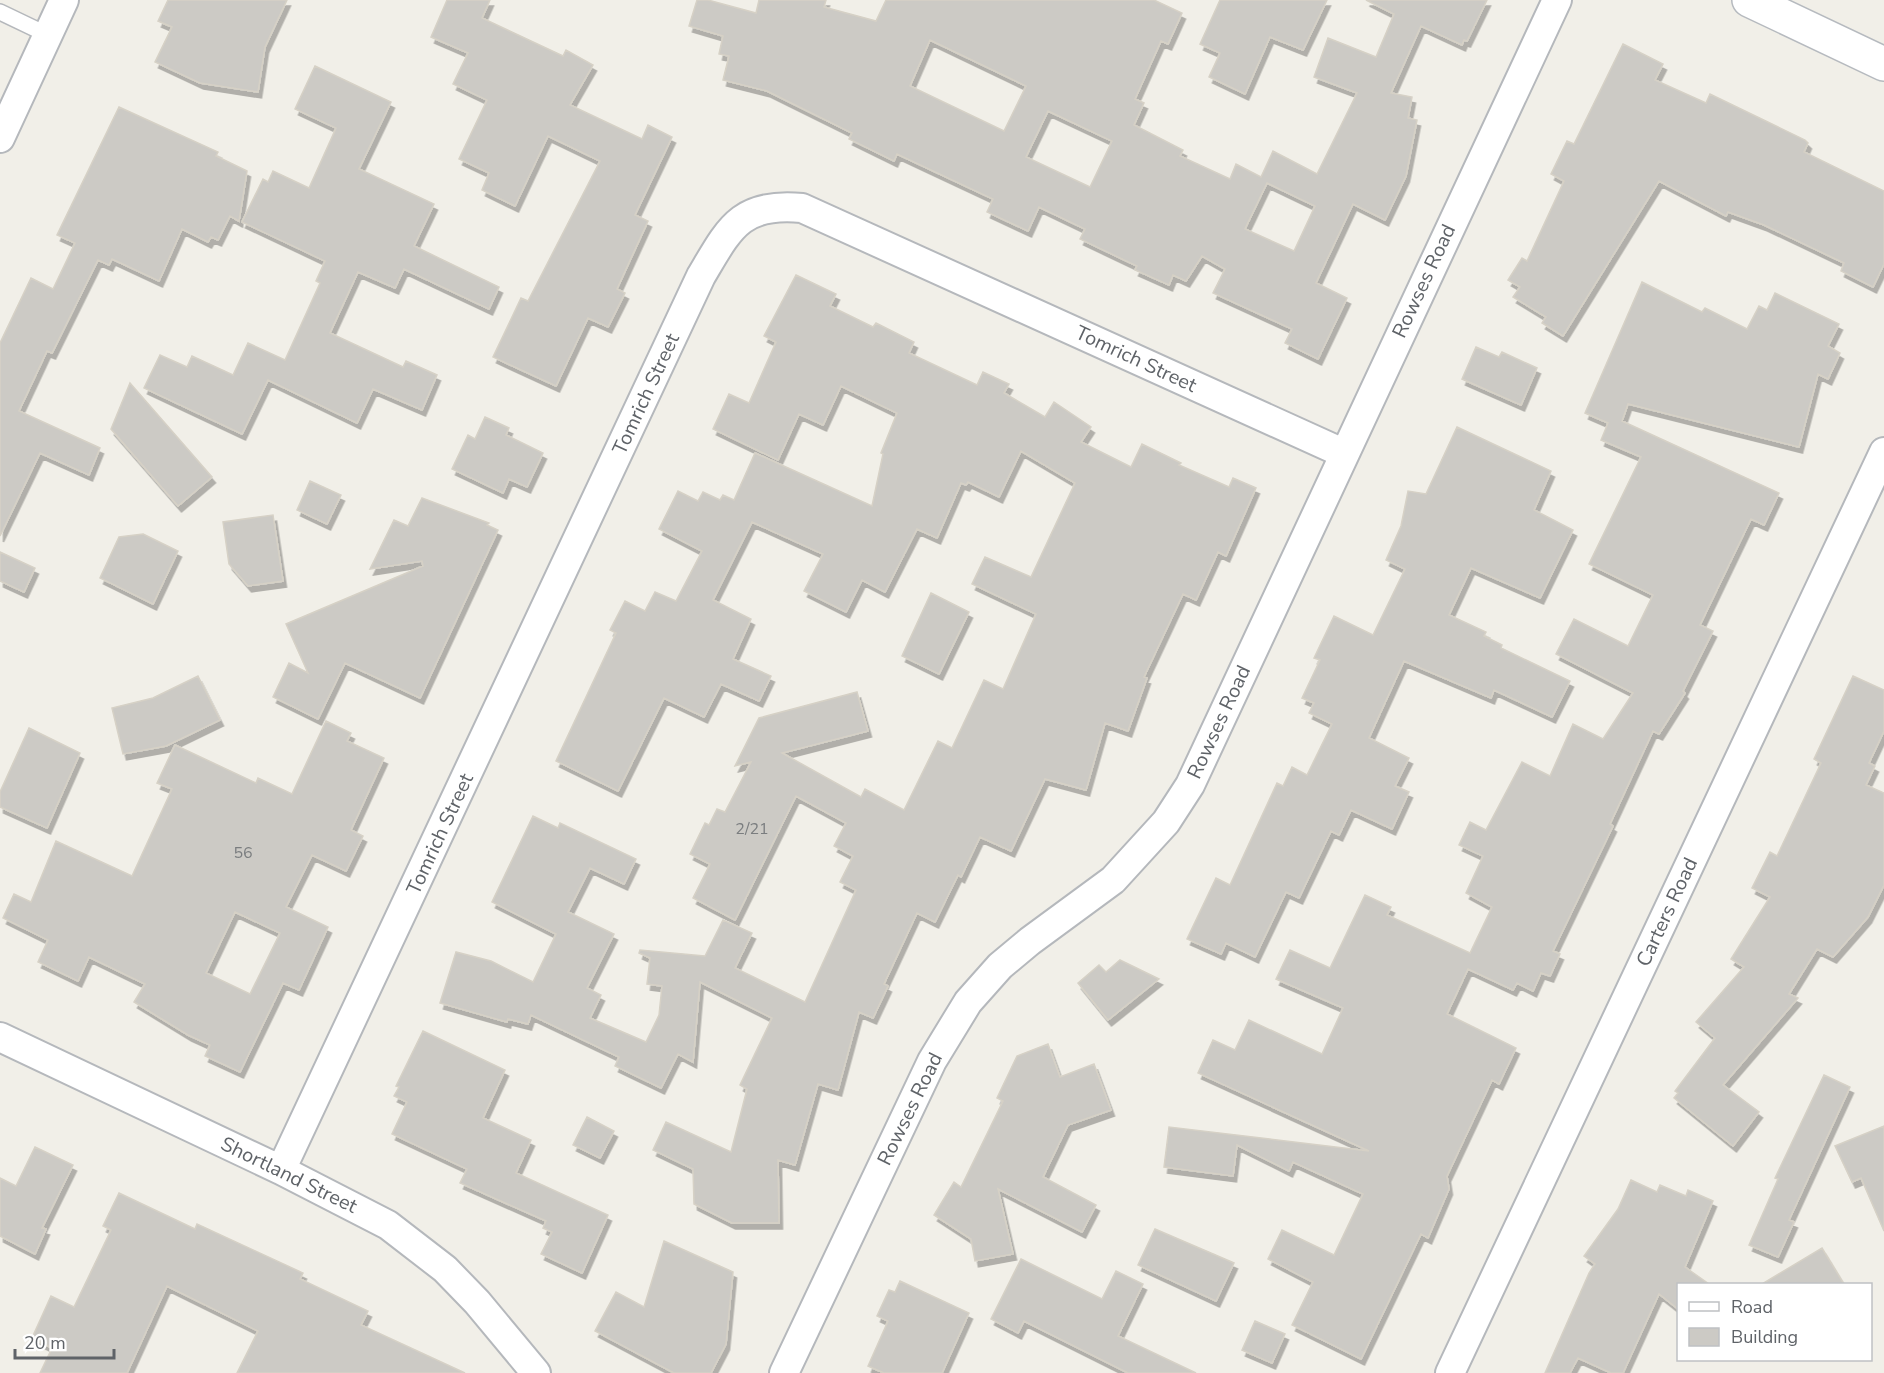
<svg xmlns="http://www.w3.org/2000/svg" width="1884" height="1373" font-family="'Nunito Sans',sans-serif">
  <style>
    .building { fill: #cccac5; stroke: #d6d1c6; stroke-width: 1.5; fill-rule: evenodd; filter: url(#shadow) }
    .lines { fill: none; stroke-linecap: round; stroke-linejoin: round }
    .service-casing { stroke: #b5b8bc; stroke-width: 18 }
    .minor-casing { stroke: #b5b8bc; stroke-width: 32 }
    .secondary-casing { stroke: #b6babf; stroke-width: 36 }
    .service { stroke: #fff; stroke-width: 15 }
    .minor { stroke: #fff; stroke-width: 28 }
    .secondary { stroke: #fff; stroke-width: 33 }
    .labels { text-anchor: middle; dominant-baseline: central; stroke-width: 4.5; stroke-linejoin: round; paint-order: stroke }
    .number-label { font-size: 16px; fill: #7a7d7f }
    .street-label { font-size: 20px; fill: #5f6368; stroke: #fff }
  </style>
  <defs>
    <filter id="shadow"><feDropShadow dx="3.5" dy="6" stdDeviation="0" flood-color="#0004"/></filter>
  </defs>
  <rect width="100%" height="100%" fill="#f1efe8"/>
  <path class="building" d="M168 0H287L265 47 258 92 200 83 155 62 172 27 158 21Z
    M447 0H490L482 18 563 56 566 50 593 65 570 105 642 139 648 125 672 137 635 215 648 221 617 289 625 293 608 327 588 318 556 386 493 357 521 298 528 301 600 161 548 136 515 206 482 190 489 173 459 159 487 100 453 84 468 53 431 37Z
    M697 0H708L756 13 759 0H826L824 7 876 21 886 0H1154L1182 13 1168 44 1161 41 1135 99 1144 103 1134 125 1183 150 1180 156 1230 179 1236 164 1261 177 1273 151 1317 174 1357 93 1314 77 1328 38 1376 57 1394 14 1366 0H1487L1467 41 1464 40 1462 45 1421 26 1391 93 1412 97 1408 118 1417 120 1406 176 1385 220 1353 204 1316 283 1347 298 1318 359 1285 343 1292 329 1213 293 1225 269 1202 256 1186 281 1173 275 1169 285 1135 270 1137 266 1080 239 1085 229 1039 207 1028 231 987 212 993 199 897 154 894 161 849 139 852 133 767 91 723 80 729 56 719 54 723 36 689 26ZM930 40 1026 86 1004 131 910 86ZM1048 111 1112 141 1090 187 1026 157ZM1267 183 1315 206 1294 251 1245 229Z
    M1220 0H1327L1303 50 1270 37 1245 94 1209 77 1220 53 1200 44Z
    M1623 44 1663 64 1655 80 1706 103 1710 94 1805 140 1808 143 1804 152 1884 191V264L1873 287 1841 271 1844 263 1764 225 1728 212 1726 216 1659 181 1563 336 1542 323 1546 317 1513 297 1520 287 1508 280 1522 258 1527 261 1564 181 1551 174 1567 141 1574 144Z
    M315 66 391 102 359 169 434 204 414 246 499 287 489 309 404 269 395 288 358 272 330 333 403 367 406 361 437 375 422 410 373 389 357 423 268 380 242 434 144 388 160 355 187 367 192 356 233 375 248 343 285 360 320 283 316 281 325 261 242 222 263 179 268 182 273 171 309 188 336 128 295 109Z
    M119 107 218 152 216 156 247 171 239 221 230 216 218 240 211 237 208 242 182 229 159 281 112 259 109 265 98 260 52 353 47 351 19 411 100 448 89 475 40 453 0 536V343L31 278 53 289 75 243 57 235Z
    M796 275 836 294 830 306 873 327 876 323 914 342 909 353 977 385 983 372 1009 384 1004 393 1045 417 1054 402 1091 427 1081 442 1131 467 1142 444 1181 463 1179 465 1229 487 1233 478 1256 488 1226 556 1218 552 1196 600 1183 594 1144 677 1147 678 1128 731 1105 723 1086 790 1045 779 1011 851 980 837 961 877 958 875 935 922 917 913 884 984 888 986 873 1018 859 1012 838 1090 818 1084 795 1165 778 1160 779 1223H732L694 1204 693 1169 653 1150 666 1122 731 1152 747 1089 740 1085 772 1018 700 982 693 1062 678 1054 661 1088 615 1066 619 1057 531 1015 528 1024 508 1019 507 1022 440 1003 456 952 491 961 533 982 556 934 492 902 533 816 558 828 560 823 636 859 624 884 590 868 568 912 614 934 587 988 601 995 590 1018 646 1042 659 1015 662 986 647 984 650 958 639 953 640 950 705 956 723 920 752 933 735 968 805 1002 856 890 840 882 853 856 834 846 846 823 796 796 735 920 693 898 710 864 690 854 705 823 709 825 717 809 725 812 751 762 735 766 759 718 857 692 868 731 782 753 861 797 865 789 904 810 938 741 952 748 984 680 1003 689 1036 614 972 584 985 557 1031 577 1075 483 1021 451 999 497 968 482 966 485 961 483 937 538 917 529 885 592 862 580 846 612 804 591 823 554 752 522 713 600 751 619 733 659 771 676 759 701 721 684 704 717 664 698 618 791 556 761 616 633 610 630 625 601 645 611 655 592 676 601 702 551 659 529 678 491 698 501 703 492 720 500 723 495 734 500 755 453 872 506 883 454 881 453 897 413 841 386 823 425 799 414 778 460 713 429 729 394 749 403 776 342 764 336Z
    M1642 282 1702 312 1705 308 1747 329 1759 306 1767 310 1775 293 1839 324 1828 346 1840 353 1828 379 1818 374 1799 447 1628 404 1622 421 1779 493 1764 525 1751 519 1700 625 1713 631 1683 691 1685 693 1659 734 1653 731 1610 824 1613 826 1553 951 1560 954 1550 976 1541 973 1533 991 1517 983 1513 990 1468 969 1447 1014 1516 1048 1499 1084 1492 1080 1447 1176 1449 1189 1428 1238 1421 1234 1361 1359 1292 1325 1313 1282 1268 1259 1282 1230 1334 1255 1363 1194 1293 1162 1289 1171 1237 1145 1233 1176 1164 1167 1169 1127 1369 1151 1198 1073 1213 1040 1235 1050 1249 1020 1322 1054 1343 1008 1276 979 1290 950 1330 968 1365 895 1391 907 1387 915 1470 953 1492 907 1466 893 1483 856 1459 845 1470 822 1486 830 1522 762 1550 776 1573 724 1603 739 1633 693 1556 654 1574 619 1628 646 1653 595 1589 564 1641 457 1601 440 1608 423 1585 413Z
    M1476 347 1499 357 1502 352 1537 368 1521 405 1462 379Z
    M130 383 212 477 178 506 111 429Z
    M485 417 509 428 506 435 543 453 527 487 509 479 503 493 452 469 468 435 475 439Z
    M1457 427 1551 471 1534 510 1573 530 1540 598 1471 568 1449 615 1486 632 1484 636 1502 645 1501 648 1570 681 1552 717 1494 690 1491 698 1404 661 1369 738 1409 758 1395 786 1409 792 1392 829 1351 810 1339 835 1331 831 1299 898 1286 892 1255 957 1226 943 1221 954 1187 939 1216 878 1230 885 1277 783 1283 786 1292 767 1307 775 1332 724 1309 713 1314 703 1302 698 1320 660 1314 658 1334 616 1373 635 1405 569 1386 560 1401 526 1408 491 1426 494Z
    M310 481 341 495 327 524 297 510Z
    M422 498 489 523 487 525 498 530 420 698 345 663 318 719 273 697 289 663 308 673 286 624 423 566 422 561 370 569 394 520 408 526Z
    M273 515 283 581 248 586 229 564 223 522Z
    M143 534 178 551 153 604 100 578 119 537Z
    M0 552 35 568 24 592 0 581Z
    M931 593 969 612 939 674 902 656Z
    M198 676 220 720 166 746 123 754 112 708 153 698Z
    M1853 676 1884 690V731L1869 763 1875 766 1866 785 1884 793V885L1868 917 1833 957 1817 949 1789 994 1798 998 1723 1085 1759 1112 1733 1146 1674 1098 1678 1093 1675 1091 1715 1038 1696 1022 1744 967 1731 959 1770 897 1752 888 1770 852 1777 856 1821 763 1814 759Z
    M326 721 351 733 347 741 384 758 351 830 363 836 346 871 312 855 286 907 328 927 299 990 283 983 240 1072 205 1056 210 1045 188 1035 134 1002 145 984 89 957 78 981 38 962 48 940 3 918 14 894 31 902 56 841 132 876 172 789 157 783 175 745 256 783 258 778 292 794ZM235 912 280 933 250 994 206 973Z
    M29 728 80 753 47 828 0 807V792Z
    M1120 960 1159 979 1108 1020 1078 983 1099 965 1106 972Z
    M423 1031 505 1070 483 1118 531 1140 516 1173 608 1215 582 1273 541 1254 552 1232 543 1228 546 1221 460 1183 467 1169 392 1134 407 1102 394 1096 399 1087 396 1086Z
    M1048 1044 1060 1077 1094 1064 1111 1110 1068 1125 1043 1177 1096 1205 1082 1232 998 1189 1013 1254 975 1261 971 1239 934 1215 954 1182 961 1187 1003 1101 997 1098 1017 1056Z
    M1824 1075 1850 1087 1789 1220 1794 1222 1778 1257 1749 1245 1778 1179 1775 1178Z
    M587 1117 614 1131 600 1158 573 1145Z
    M1884 1126V1231L1861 1178 1852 1182 1835 1146Z
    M35 1147 73 1165 42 1228 46 1229 35 1254 0 1236V1178L16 1186Z
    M1631 1180 1657 1192 1660 1185 1686 1196 1688 1190 1713 1201 1685 1267 1709 1284H1678V1309L1659 1294 1623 1373H1611L1578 1358 1570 1373H1545L1589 1273 1595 1264 1584 1256 1618 1209Z
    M119 1193 195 1229 197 1224 303 1273 300 1279 368 1311 361 1325 465 1373H237L258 1331 167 1286 127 1373H40L52 1348 32 1338 51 1296 74 1307 111 1230 103 1226Z
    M1155 1229 1234 1263 1216 1301 1138 1265Z
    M664 1241 733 1272 726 1344 711 1373H674L595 1331 616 1292 644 1307Z
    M1822 1248 1844 1284H1762Z
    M1021 1259 1102 1299 1116 1271 1143 1284 1118 1336 1196 1373H1128L1024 1321 1018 1333 991 1319Z
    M900 1281 969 1313 942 1373H884L868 1366 888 1321 877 1316 889 1290 895 1292Z
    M1255 1321 1285 1334 1272 1363 1242 1350Z"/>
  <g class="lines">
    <g class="service-casing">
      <path id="service" d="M0 12 48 35"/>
    </g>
    <g class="minor-casing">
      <path id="minor" d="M0 138 64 0
        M0 1037 281 1170 388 1225 445 1269 477 1302 536 1373
        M281 1170 701 276C729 229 740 202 802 208L1343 453
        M784 1373 932 1061 968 1002 1000 966 1030 941 1113 880 1166 822 1190 785 1557 0
        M1450 1373 1884 452"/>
    </g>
    <g class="secondary-casing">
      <path id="secondary" d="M1749 0 1884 64"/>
    </g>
    <use href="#service" class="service"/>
    <use href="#minor" class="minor"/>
    <use href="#secondary" class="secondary"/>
  </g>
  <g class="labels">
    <g class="number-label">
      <text x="752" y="829">2/21</text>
      <text x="243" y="853">56</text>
    </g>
    <g class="street-label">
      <text transform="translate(1424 281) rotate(-65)">Rowses Road</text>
      <text transform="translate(1136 359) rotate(25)">Tomrich Street</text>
      <text transform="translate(646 394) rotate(-65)">Tomrich Street</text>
      <text transform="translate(1219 722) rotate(-65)">Rowses Road</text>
      <text transform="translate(440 834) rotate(-65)">Tomrich Street</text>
      <text transform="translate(1667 912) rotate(-65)">Carters Road</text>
      <text transform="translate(910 1109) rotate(-64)">Rowses Road</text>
      <text transform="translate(289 1175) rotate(26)">Shortland Street</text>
    </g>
  </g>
  <rect x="1677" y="1283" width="195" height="78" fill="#ffffff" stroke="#bfc1c3" stroke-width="1.5"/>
  <rect x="1689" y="1302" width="30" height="9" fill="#ffffff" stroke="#bfc1c3" stroke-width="1.5"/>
  <text x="1731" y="1313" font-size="18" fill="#5f6368">Road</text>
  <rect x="1689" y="1328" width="30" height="18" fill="#cccac5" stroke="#bfc1c3" stroke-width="1.5"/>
  <text x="1731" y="1343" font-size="18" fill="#5f6368">Building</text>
  <path d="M15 1349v9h99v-9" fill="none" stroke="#5f6368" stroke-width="3"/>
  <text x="24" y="1349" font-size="18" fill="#5f6368" stroke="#ffffff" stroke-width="4.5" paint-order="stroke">20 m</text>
</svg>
